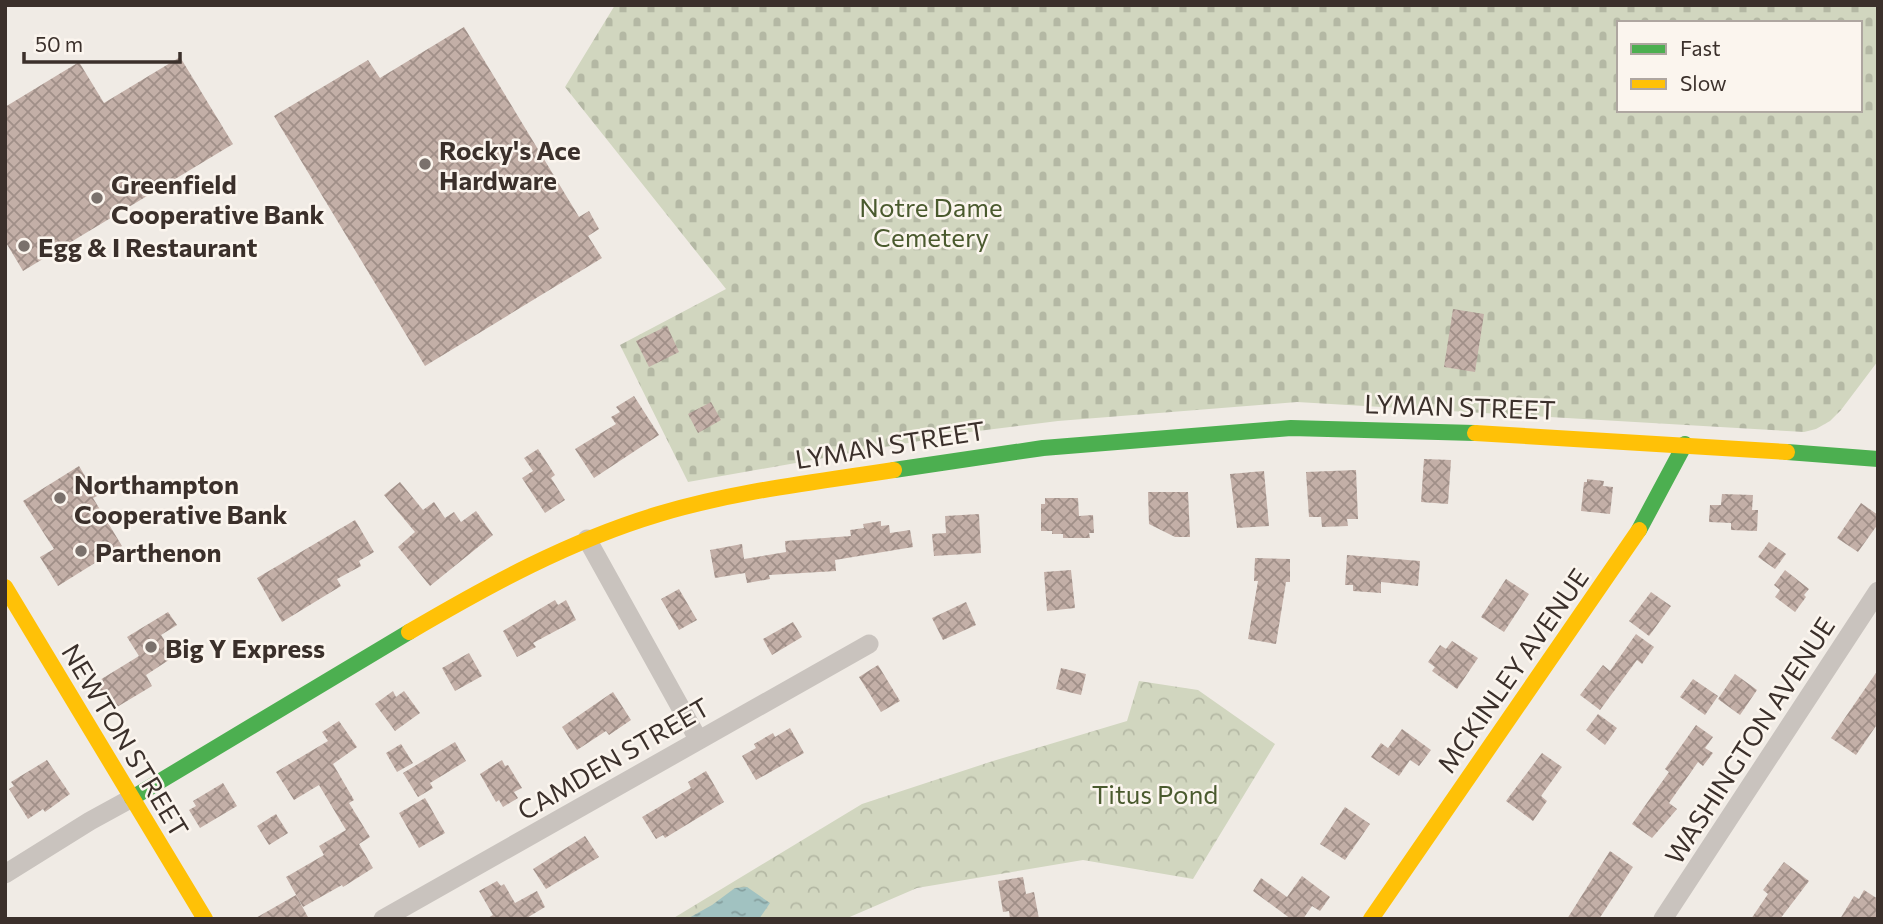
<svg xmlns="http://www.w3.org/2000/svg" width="1883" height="924" font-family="Commissioner,sans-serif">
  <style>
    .cemetery { fill: url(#cemetery-stones); fill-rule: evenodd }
    .park { fill: url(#park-crowns) }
    .water { fill: url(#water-ripples) }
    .building { fill: url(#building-cross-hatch) }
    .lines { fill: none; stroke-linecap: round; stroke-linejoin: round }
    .street { stroke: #c9c3be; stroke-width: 19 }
    .fast { stroke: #4caf50; stroke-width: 16 }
    .slow { stroke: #ffc107; stroke-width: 16 }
    .poi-dot { fill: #7a716c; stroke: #fbf5ee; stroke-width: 2.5 }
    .labels { text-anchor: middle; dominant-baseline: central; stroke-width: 5; stroke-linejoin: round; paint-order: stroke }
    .poi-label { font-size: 26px; font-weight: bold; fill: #3b302b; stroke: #fbf5ee; text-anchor: start }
    .park-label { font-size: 26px; fill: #4a5a2e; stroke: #fbf5ee }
    .street-label { font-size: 26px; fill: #3b302b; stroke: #fbf5ee }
  </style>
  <defs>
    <pattern id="cemetery-stones" width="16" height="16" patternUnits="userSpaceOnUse" patternTransform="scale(1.75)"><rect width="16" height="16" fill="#d1d6bf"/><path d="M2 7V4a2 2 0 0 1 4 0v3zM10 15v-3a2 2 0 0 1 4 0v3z" fill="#b4b8a4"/></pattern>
    <pattern id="park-crowns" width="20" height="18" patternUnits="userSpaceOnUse" patternTransform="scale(1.75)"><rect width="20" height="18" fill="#d1d6bf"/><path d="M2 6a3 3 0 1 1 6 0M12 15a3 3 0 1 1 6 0" fill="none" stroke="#b4b8a4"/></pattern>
    <pattern id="water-ripples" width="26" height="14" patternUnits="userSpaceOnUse" patternTransform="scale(1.75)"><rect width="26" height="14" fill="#a1c2c1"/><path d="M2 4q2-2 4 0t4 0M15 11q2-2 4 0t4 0" fill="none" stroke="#849e9d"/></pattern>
    <pattern id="building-cross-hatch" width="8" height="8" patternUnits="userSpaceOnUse" patternTransform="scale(1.75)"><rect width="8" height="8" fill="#c3afa7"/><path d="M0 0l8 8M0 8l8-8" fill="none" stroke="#a08f88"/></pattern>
  </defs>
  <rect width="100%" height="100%" fill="#f0ebe5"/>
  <path class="cemetery" d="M615 5H1878V361L1841 410 1830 421 1816 429 1804 432 1297 402 1058 421 970 432 688 482 620 345 726 289 565 87ZM1619 23H1860V110H1619Z"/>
  <path class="park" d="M1139 681 1198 690 1275 744 1193 879 1083 860 917 888 845 919H672L862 804 993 761 1127 721Z"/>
  <path class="water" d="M747 887 770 903 759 919H687L712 905 735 888Z"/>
  <path class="building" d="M464 27 579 217 589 211 599 229 588 236 602 258 425 366 274 116 368 60 380 78Z
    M180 57 233 144 23 271 5 241V107L79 62 104 103Z
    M1453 309 1484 314 1475 372 1444 367Z
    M667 326 679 352 649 367 636 341Z
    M634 396 659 435 594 478 575 449 616 424 611 417 620 412 616 407Z
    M711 402 721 420 698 433 688 414Z
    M538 449 555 475 551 478 565 500 545 513 522 478 533 471 524 458Z
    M1424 459 1451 460 1448 504 1421 502Z
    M79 466 97 496 93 498 122 546 58 586 40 557 54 549 23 501Z
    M1356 470 1358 519H1347L1348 526 1322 527 1321 517H1309L1306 472Z
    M1264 471 1269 526 1237 528 1230 474Z
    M1587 479 1604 481 1603 486 1613 487 1610 514 1581 511 1584 482H1587Z
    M400 482 423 510 434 502 445 518 454 512 461 522 476 511 493 535 430 586 398 547 415 532 384 495Z
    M1148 492H1188L1190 537H1175L1149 524Z
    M1722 494 1753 495 1752 510H1758L1757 531 1731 530V523L1709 522 1710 505H1721Z
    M1045 498H1078L1079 516 1093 515 1094 533H1089L1090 538H1063V534H1052V531H1041V504H1045Z
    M1861 503 1878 515V524L1858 552 1837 538Z
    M979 514 981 553 934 556 932 534 946 533 945 516Z
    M355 520 374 552 359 561 361 566 337 579 341 586 282 622 257 578Z
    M881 521V526L889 525 890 533 910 530 913 547 835 560 836 571 769 575 770 579 747 583 745 573 715 578 710 550 742 544 744 559 786 552 785 541 851 536 850 530 864 528 863 524Z
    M1769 542 1786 554 1775 569 1758 557Z
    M1347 555 1420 561 1418 586 1381 582V593L1353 591V585H1345Z
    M1255 558 1290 559V582H1286L1276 644 1248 639 1258 581H1254Z
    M1071 570 1075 608 1047 611 1044 572Z
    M1785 570 1809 589 1804 595 1806 597 1795 612 1775 597 1780 590 1774 585Z
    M1506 579 1529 594 1504 632 1481 617Z
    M679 589 697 620 679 630 661 599Z
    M1651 592 1671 606 1649 636 1629 621Z
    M555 600 558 605 566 600 576 620 533 643 536 647 517 657 503 631Z
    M966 602 976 625 943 640 932 618Z
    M168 612 177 625 161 635 175 656 146 675 152 686 112 710 95 683 139 656 127 637Z
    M793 622 802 637 772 655 763 639Z
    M1636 634 1654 647 1642 664 1637 660 1600 710 1580 695 1603 665 1610 671Z
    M1452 641 1478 658 1457 689 1432 671 1435 667 1428 662 1440 645 1446 649Z
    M469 653 482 676 455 691 442 668Z
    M878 665 900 701 881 712 859 677Z
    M1061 668 1086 674 1081 695 1056 689Z
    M1878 670V723L1856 755 1831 738Z
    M1735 674 1757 690 1740 715 1718 699Z
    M1693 679 1718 696 1705 715 1680 697Z
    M393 691 396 697 404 691 420 713 395 731 375 704Z
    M613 692 631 720 609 735 606 731 577 750 562 727Z
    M1598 714 1617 728 1605 745 1586 730Z
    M339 721 357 747 333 764 354 800 349 803 370 837 359 844 373 868 343 887 342 885 303 907 286 877 324 855 319 846 346 830 319 785 294 800 276 772 328 741 322 732Z
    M1696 725 1713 737 1705 748 1713 753 1703 766 1698 762 1669 803 1677 809 1652 838 1632 824 1669 772 1665 769Z
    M790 728 804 753 756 780 742 756 756 748 754 744 773 733 775 737Z
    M1402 729 1431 750 1419 766 1410 760 1399 776 1371 757 1381 743 1388 748Z
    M455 742 466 761 430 783 433 788 418 797 403 773Z
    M401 744 413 763 397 772 386 753Z
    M1542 753 1562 767 1541 796 1547 801 1533 821 1506 801Z
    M47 760 70 794 45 812 43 809 28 819 9 789 14 786 11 782Z
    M502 760 505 766 508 765 522 788 514 792 518 798 503 807 499 800 496 802 480 774Z
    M706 771 724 802 665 838 663 835 656 839 642 817 691 788 688 782Z
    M223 783 237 806 200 828 189 810 196 806 193 801Z
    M425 798 445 833 419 848 399 813Z
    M1345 807 1370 824 1345 860 1320 844Z
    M276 814 288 833 269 845 257 826Z
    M585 836 599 857 546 889 533 869Z
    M1610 851 1633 867 1599 919H1567Z
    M1784 862 1809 881 1780 919H1751L1768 894 1763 890Z
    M1302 876 1330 897 1320 911 1312 906 1303 919H1291L1253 891 1261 878 1287 897Z
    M1023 877 1026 894 1034 892 1039 919H1010L1009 911 1003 912 998 881Z
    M497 881 501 886 504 884 515 903 537 891 545 907 525 919H486L493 915 479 891Z
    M1864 890 1878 899V919H1840L1854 896 1859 899Z
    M296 895 309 919H254Z"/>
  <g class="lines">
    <path class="street" d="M587 539 698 739
      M5 874 90 821 132 798
      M383 919 869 644
      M1663 919 1878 591"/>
    <path class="fast" d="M1787 452 1878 459
      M894 470 1043 448 1291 428 1475 433
      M1639 530 1685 444
      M132 798 409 632"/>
    <path class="slow" d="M1475 433 1787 452
      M5 587 205 919
      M409 632C489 585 569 541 659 514 736 491 816 482 894 470
      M1371 919 1639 530"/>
  </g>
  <g class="poi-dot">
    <circle cx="425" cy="164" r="7"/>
    <circle cx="97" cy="198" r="7"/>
    <circle cx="24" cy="246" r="7"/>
    <circle cx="60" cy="498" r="7"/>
    <circle cx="81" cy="551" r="7"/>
    <circle cx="151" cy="647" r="7"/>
  </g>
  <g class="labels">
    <g class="poi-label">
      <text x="439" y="149">Rocky's Ace<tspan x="439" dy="30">Hardware</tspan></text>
      <text x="111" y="183">Greenfield<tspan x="111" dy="30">Cooperative Bank</tspan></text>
      <text x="38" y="246">Egg &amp; I Restaurant</text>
      <text x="74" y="483">Northampton<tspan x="74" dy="30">Cooperative Bank</tspan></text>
      <text x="95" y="551">Parthenon</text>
      <text x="165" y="647">Big Y Express</text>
    </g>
    <g class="park-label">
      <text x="931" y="206">Notre Dame<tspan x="931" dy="30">Cemetery</tspan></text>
      <text x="1155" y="793">Titus Pond</text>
    </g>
    <g class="street-label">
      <text transform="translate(1460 406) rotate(2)">LYMAN STREET</text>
      <text transform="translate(890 444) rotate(-9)">LYMAN STREET</text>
      <text transform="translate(1512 670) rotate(-55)">MCKINLEY AVENUE</text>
      <text transform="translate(126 740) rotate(59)">NEWTON STREET</text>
      <text transform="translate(1749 740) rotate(-57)">WASHINGTON AVENUE</text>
      <text transform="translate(613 758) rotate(-30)">CAMDEN STREET</text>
    </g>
  </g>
  <rect width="1883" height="924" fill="none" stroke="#3b302b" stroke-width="14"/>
  <rect x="1617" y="21" width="245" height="91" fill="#fbf5ee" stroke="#aea6a0" stroke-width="2"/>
  <rect x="1631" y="44" width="35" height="10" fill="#4caf50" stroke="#aea6a0" stroke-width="2"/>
  <text x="1680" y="56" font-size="21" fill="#3b302b">Fast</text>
  <rect x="1631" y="79" width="35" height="10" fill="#ffc107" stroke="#aea6a0" stroke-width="2"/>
  <text x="1680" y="91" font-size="21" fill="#3b302b">Slow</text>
  <path d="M24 52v10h156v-10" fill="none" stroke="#3b302b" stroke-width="3.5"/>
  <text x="35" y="52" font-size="21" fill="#3b302b" stroke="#fbf5ee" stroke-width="5" paint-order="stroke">50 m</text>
</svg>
